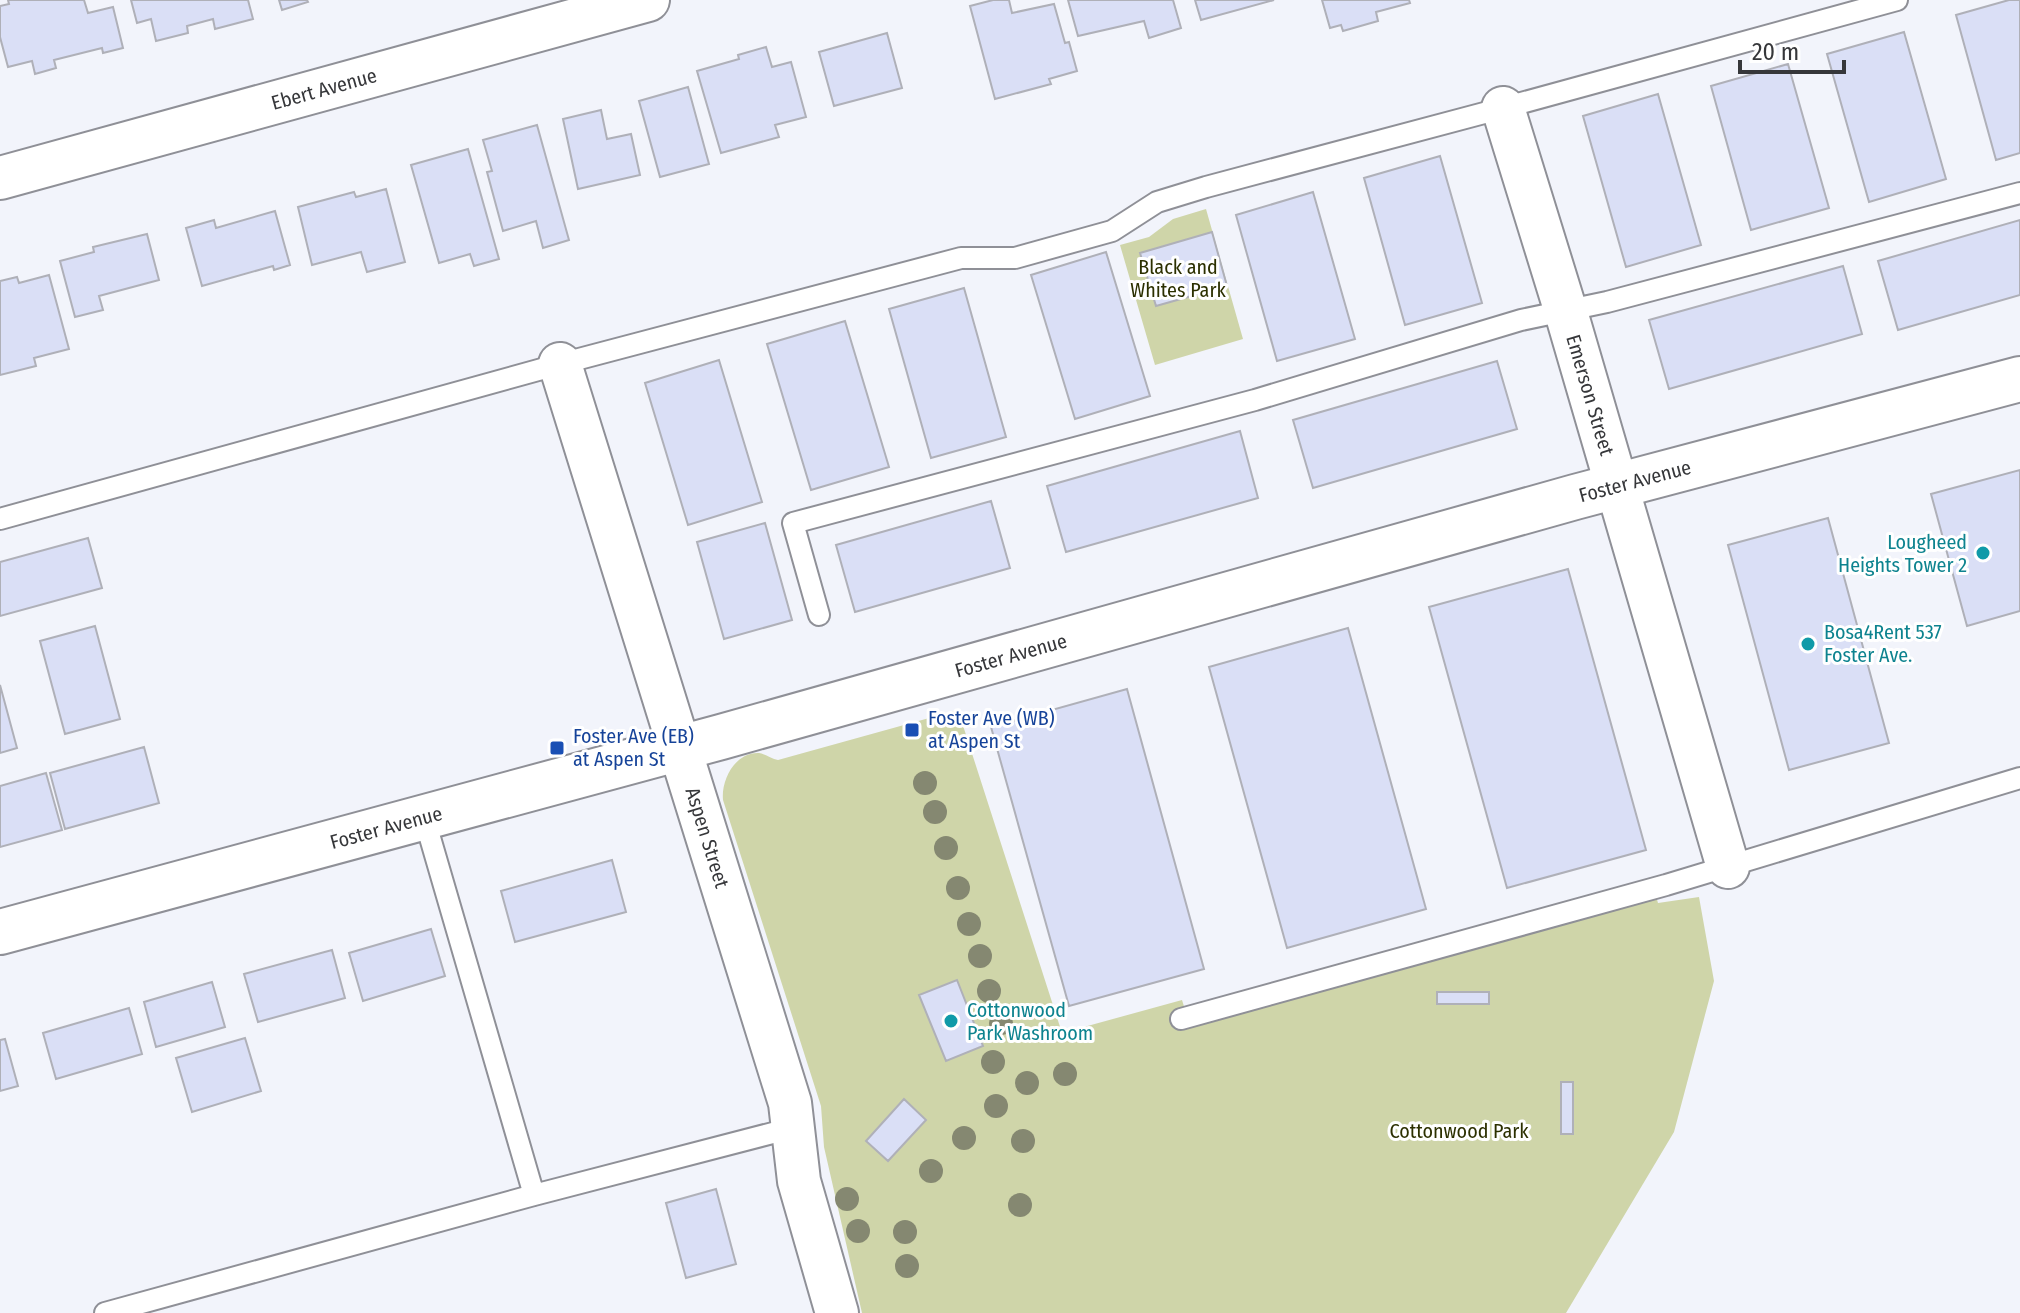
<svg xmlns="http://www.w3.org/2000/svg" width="2020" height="1313" font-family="'Fira Sans Condensed',sans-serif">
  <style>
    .green { fill: #cfd5a9 }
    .building { fill: #dadff6; stroke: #afb0b8; stroke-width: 2 }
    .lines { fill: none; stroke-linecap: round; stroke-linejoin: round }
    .service-casing { stroke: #8f9097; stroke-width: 24 }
    .minor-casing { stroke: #8f9097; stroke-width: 46 }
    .tertiary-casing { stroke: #8f9097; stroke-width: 48 }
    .service { stroke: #fff; stroke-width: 20 }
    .minor { stroke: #fff; stroke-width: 42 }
    .tertiary { stroke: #fff; stroke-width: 44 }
    .tree { fill: #858871 }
    .culture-dot { fill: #0f9aa8; stroke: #fff; stroke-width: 3 }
    .transit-dot { fill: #1a4fb4; stroke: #fff; stroke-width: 3 }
    .labels { text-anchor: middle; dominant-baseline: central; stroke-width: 6; stroke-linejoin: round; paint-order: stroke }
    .street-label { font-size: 20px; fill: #36373a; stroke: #fff }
    .park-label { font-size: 20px; fill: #2c3000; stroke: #fff }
    .culture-label { font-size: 20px; fill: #0d838f; stroke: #fff; text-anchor: start }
    .transit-label { font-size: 20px; fill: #164399; stroke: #fff; text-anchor: start }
  </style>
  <rect width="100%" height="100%" fill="#f2f4fb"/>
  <path class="green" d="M1206 209 1243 339 1155 365 1120 245 1149 237 1173 219Z
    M958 710 1062 1033 1182 1000 1187 1016 1654 889 1658 903 1699 897 1714 981 1674 1132 1566 1313H862L824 1147 821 1106 723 800C721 780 735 752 759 753 765 754 772 759 778 760Z"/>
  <path class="building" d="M8 0H84L88 13 113 7 123 48 103 53 102 48 54 60 56 68 35 74 32 61 8 67 0 37V6L9 4Z
    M131 0H248L253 19 215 29 213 19 187 26 188 33 156 41 151 19 137 23Z
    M279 0H307L308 2 282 10Z
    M993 0H1009L1012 13 1054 4 1065 43 1069 42 1077 71 1049 79 1051 84 995 99 970 6Z
    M1068 0H1173L1181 28 1149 38 1144 21 1078 36Z
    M1195 0H1274L1201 20Z
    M1322 0H1409L1410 3 1376 12 1378 21 1343 31 1341 25 1330 28Z
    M2009 0H2020V153L1996 160 1956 15Z
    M1904 32 1946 179 1869 202 1827 54Z
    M887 33 902 88 834 106 819 52Z
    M766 47 772 67 791 62 806 117 775 125 779 137 721 153 697 71 739 59 738 55Z
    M1788 64 1829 208 1751 230 1711 86Z
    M688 87 709 164 660 177 639 101Z
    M1658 94 1701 245 1626 267 1583 116Z
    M601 110 607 139 631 134 640 175 578 189 563 119Z
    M537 125 569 240 543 248 536 221 503 231 487 172 492 171 483 140Z
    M468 149 499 259 474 266 470 254 439 263 411 165Z
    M1440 156 1482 303 1405 325 1364 178Z
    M386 189 405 262 367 272 361 252 312 265 298 207 354 192 356 197Z
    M1313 192 1355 339 1277 361 1236 215Z
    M275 211 290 265 274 270 273 266 202 286 186 228 214 220 216 228Z
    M2020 220V295L1898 330 1878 261Z
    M1212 232 1227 286 1156 306 1140 253Z
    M147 234 159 280 99 296 103 310 75 317 60 261 94 252 93 247Z
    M1106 252 1150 396 1075 419 1031 275Z
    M1843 266 1862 334 1669 389 1649 320Z
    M49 275 69 349 34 358 36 366 0 375V281L17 277 19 283Z
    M964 288 1006 437 931 458 889 309Z
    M845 321 889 467 811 490 767 344Z
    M719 360 762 502 688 525 645 383Z
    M1497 361 1517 429 1313 488 1293 420Z
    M1240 431 1258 498 1066 552 1047 486Z
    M2020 470V611L1967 626 1931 494Z
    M991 501 1010 568 855 612 836 545Z
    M1828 518 1889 743 1789 770 1728 545Z
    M765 523 792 620 724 639 697 542Z
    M88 538 102 588 0 616V562Z
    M1568 569 1646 850 1507 888 1429 607Z
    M95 626 120 719 65 734 40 641Z
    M1348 628 1426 909 1287 948 1209 667Z
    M0 685 17 748 0 753Z
    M1127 689 1204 969 1069 1006 991 727Z
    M144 747 159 803 65 829 50 773Z
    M46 773 62 830 0 847V786Z
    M612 860 626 912 515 942 501 891Z
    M431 929 445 976 363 1001 349 953Z
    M332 950 345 998 258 1022 244 974Z
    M957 980 983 1046 946 1061 919 995Z
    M212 982 225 1027 156 1047 144 1002Z
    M1437 992H1489V1004H1437Z
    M129 1008 142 1054 56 1079 43 1033Z
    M245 1038 261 1091 192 1112 176 1058Z
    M5 1039 18 1086 0 1091V1040Z
    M1561 1082H1573V1134H1561Z
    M904 1099 926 1120 888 1161 866 1141Z
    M716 1189 736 1264 686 1278 666 1203Z"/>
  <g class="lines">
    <g class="service-casing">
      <path id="service" d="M0 519 560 364 961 258H1015L1112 231 1157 202 1206 187 1503 108 1897 0
        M819 615 793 523 1255 400 1521 320 1607 302 2020 193
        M424 817 534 1195
        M1181 1019 1666 885 2020 778
        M105 1313 534 1195 792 1128"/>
    </g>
    <g class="minor-casing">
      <g id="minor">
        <path id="s1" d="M1503 108 1566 312 1728 867"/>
        <path id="s2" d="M0 178 648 0"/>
        <path id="s3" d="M560 364 790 1103 799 1181 837 1313"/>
      </g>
    </g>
    <g class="tertiary-casing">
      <g id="tertiary">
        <path id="s4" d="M0 932 721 737 1575 497 2020 379"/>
      </g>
    </g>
    <use href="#service" class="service"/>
    <use href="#minor" class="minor"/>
    <use href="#tertiary" class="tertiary"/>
  </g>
  <g class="tree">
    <circle cx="925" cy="783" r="12"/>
    <circle cx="935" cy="812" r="12"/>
    <circle cx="946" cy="848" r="12"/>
    <circle cx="958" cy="888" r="12"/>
    <circle cx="969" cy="924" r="12"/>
    <circle cx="980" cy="956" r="12"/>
    <circle cx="989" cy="991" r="12"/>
    <circle cx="1001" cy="1023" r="12"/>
    <circle cx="993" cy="1062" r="12"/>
    <circle cx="1065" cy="1074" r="12"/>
    <circle cx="1027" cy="1083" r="12"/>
    <circle cx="996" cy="1106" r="12"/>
    <circle cx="964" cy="1138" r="12"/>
    <circle cx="1023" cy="1141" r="12"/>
    <circle cx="931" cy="1171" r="12"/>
    <circle cx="847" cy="1199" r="12"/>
    <circle cx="1020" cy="1205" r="12"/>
    <circle cx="858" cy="1231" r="12"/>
    <circle cx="905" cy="1232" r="12"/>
    <circle cx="907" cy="1266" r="12"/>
  </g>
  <g class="culture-dot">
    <circle cx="1983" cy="553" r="8"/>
    <circle cx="1808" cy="644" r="8"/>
    <circle cx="951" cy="1021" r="8"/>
  </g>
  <g class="transit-dot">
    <rect x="904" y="722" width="16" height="16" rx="4"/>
    <rect x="549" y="740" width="16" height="16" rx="4"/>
  </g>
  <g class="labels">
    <g class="street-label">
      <text stroke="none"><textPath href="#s2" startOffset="336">Ebert Avenue</textPath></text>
      <text stroke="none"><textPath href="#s1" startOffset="300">Emerson Street</textPath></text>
      <text stroke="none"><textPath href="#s4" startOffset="1696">Foster Avenue</textPath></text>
      <text stroke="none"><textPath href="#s4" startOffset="1048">Foster Avenue</textPath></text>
      <text stroke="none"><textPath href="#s4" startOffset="400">Foster Avenue</textPath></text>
      <text stroke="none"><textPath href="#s3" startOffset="496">Aspen Street</textPath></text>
    </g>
    <g class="park-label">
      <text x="1178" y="267">Black and<tspan x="1178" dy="23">Whites Park</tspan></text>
      <text x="1459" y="1131">Cottonwood Park</text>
    </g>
    <g class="culture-label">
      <text x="1967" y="542" text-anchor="end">Lougheed<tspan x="1967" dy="23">Heights Tower 2</tspan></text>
      <text x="1824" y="632">Bosa4Rent 537<tspan x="1824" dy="23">Foster Ave.</tspan></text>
      <text x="967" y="1010">Cottonwood<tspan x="967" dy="23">Park Washroom</tspan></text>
    </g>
    <g class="transit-label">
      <text x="928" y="718">Foster Ave (WB)<tspan x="928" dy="23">at Aspen St</tspan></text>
      <text x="573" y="736">Foster Ave (EB)<tspan x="573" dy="23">at Aspen St</tspan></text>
    </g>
  </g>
  <path d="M1740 60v12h104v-12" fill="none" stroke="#36373a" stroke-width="4"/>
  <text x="1752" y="60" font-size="24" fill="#36373a" stroke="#ffffff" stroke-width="6" paint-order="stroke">20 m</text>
</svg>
